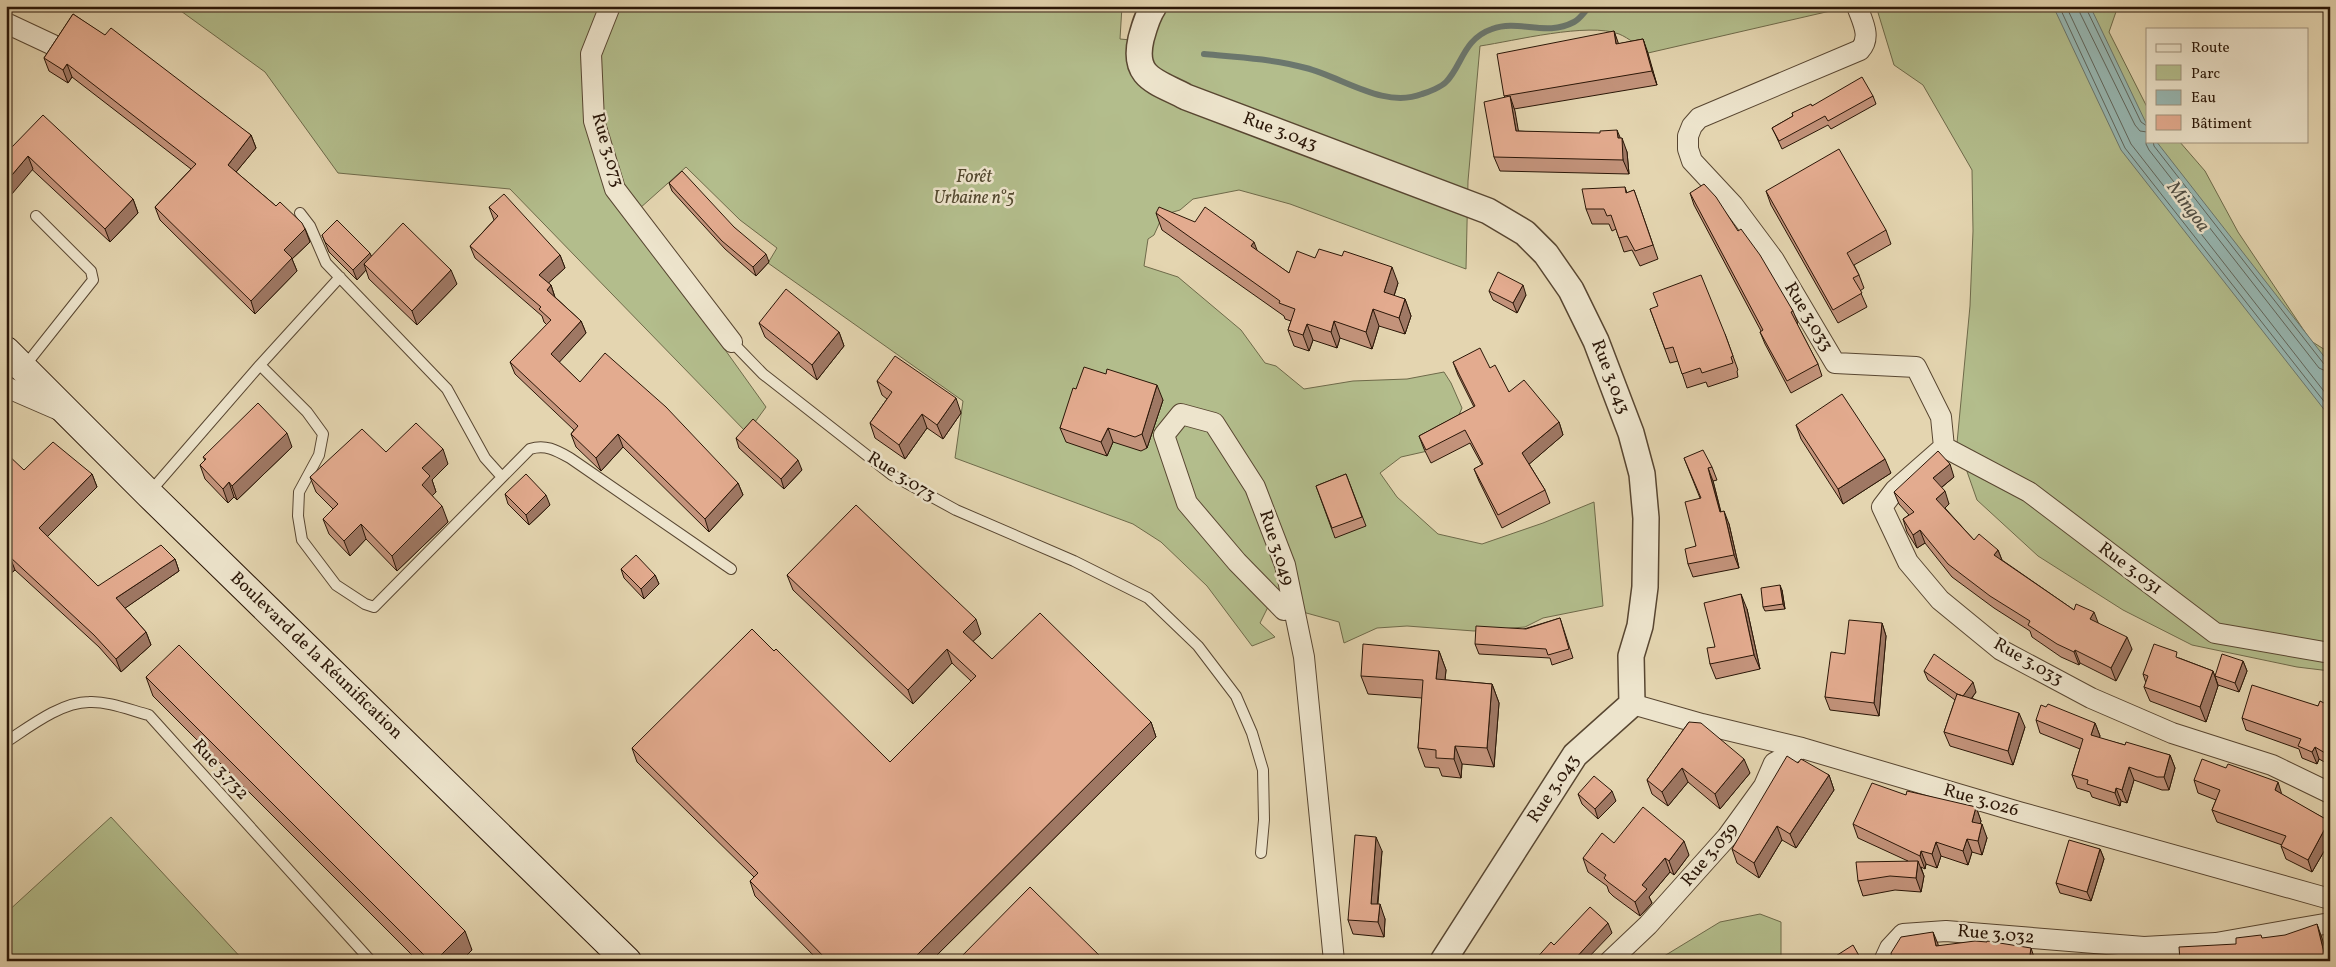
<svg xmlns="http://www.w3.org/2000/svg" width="2336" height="967" font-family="Vollkorn,serif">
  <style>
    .green { fill: #b3bd8c; stroke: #6e6a4a }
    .water { fill: #97b7b2; stroke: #6b776e }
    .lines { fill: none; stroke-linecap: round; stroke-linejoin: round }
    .shore { stroke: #60665c; stroke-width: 1 }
    .stream { stroke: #6b776e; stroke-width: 6 }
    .service-casing { stroke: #584631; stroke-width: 12 }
    .minor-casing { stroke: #584631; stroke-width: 22 }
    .tertiary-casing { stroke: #584631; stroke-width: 28 }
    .secondary-casing { stroke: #2a1607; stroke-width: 30 }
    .service { stroke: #ede4cc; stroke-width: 10 }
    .minor { stroke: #ede4cc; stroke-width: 20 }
    .tertiary { stroke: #ede4cc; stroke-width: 25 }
    .secondary { stroke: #ede4cc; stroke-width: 28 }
    .wall { fill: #c3937b; stroke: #2a1607 }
    .shaded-wall { fill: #9f7864; stroke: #2a1607 }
    .building { fill: #e3ab8f; stroke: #2a1607 }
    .labels { text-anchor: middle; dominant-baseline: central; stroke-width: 5; stroke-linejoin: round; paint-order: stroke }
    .street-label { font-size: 18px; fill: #2a1607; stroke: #ede4cc }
    .park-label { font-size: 18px; font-style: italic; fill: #53482f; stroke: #ede4cc }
    .water-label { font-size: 19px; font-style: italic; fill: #504e43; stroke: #ede4cc }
  </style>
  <rect width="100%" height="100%" fill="#e4d5b0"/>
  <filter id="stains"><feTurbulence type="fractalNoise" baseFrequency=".004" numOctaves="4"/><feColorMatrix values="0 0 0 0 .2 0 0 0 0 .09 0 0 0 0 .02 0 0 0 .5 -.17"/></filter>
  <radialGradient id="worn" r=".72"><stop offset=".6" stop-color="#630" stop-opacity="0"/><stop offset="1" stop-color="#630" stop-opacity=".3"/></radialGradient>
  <path class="green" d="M174 6H1122L1120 39 1142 41 1161 6H1852L1648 53C1639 47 1629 38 1619 34 1588 22 1514 41 1480 46L1468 181 1466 269 1290 204 1239 190 1193 199 1180 210 1163 215 1154 235 1148 239 1144 266 1178 277 1241 330 1265 363 1276 366 1304 389 1353 381 1407 379 1444 372 1451 383 1462 408 1454 426 1432 450 1401 457 1380 473 1397 497 1438 534 1482 544 1543 523 1594 502 1603 606 1543 618 1525 627 1474 631 1407 626 1377 628 1344 643 1339 622 1270 603 1260 623 1275 637 1252 646 1207 586 1161 542 1133 524 955 458 963 401 768 263 777 248 740 220 686 167 630 217 766 407 747 433 510 189 338 173 265 72Z
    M1876 6H2118L2109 32 2147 107V141H2179L2205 171 2238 232 2311 341 2330 353V671L2297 667 2192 645 2123 610 2038 556 1977 500 1957 443 1970 306 1973 231 1972 170 1923 85 1894 65Z
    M111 817 244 961H6V913Z
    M1760 914 1781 922V961H1656L1720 922Z"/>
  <path class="water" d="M2053 6H2090L2147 125V141H2156L2330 364V417L2121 150Z"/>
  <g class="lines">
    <path class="shore" d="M2059 6 2125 148 2330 409
      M2066 6 2131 144 2330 399
      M2079 6 2080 13 2135 125 2140 131 2147 132
      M2085 6 2141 122 2147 126
      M2147 138 2146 144 2149 150 2319 368 2330 373
      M2153 141 2154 146 2324 364 2330 367"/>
    <path class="stream" d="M1204 54C1238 57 1273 59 1306 68 1342 77 1384 109 1422 94 1429 92 1441 87 1446 82 1462 66 1463 39 1492 29 1519 19 1546 37 1574 22 1580 19 1585 11 1590 6"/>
    <g class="service-casing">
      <path id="service" d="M300 213 310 226 326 263 447 389 485 458 502 477
        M732 342 763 374 892 475 956 510 1074 561 1148 598 1198 646 1236 696 1252 733 1263 770 1264 820 1261 853
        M260 365 340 277
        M24 367 93 280 91 271 36 216
        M149 493 260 365 307 412 323 434 319 455 299 492 298 516 302 540 336 585 365 604 374 607 530 449C545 444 556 450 570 458L731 569
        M6 742C29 727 61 702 89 702 108 701 130 710 149 715L371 961"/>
    </g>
    <g class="minor-casing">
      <path id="minor" d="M610 6 591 54 594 121 615 189 732 342
        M1857 6C1862 21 1872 37 1860 50L1699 118 1692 126 1688 136V149L1692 161 1733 205 1774 260 1835 363 1916 367 1941 417 1944 447 1895 490 1882 507 1908 562 1940 600 2001 650 2091 698 2172 733 2272 765 2330 793
        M6 23 53 45
        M6 387 59 410
        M1944 447 2029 492 2215 633 2330 653
        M1284 610 1237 562 1187 503 1164 435 1181 414 1214 423 1255 487 1285 565 1304 657 1334 961
        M1632 704 1702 724 1802 748 2019 812 2330 899
        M1610 961 1648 925 1727 837 1764 786 1774 763 1802 748
        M1884 961 1890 948 1903 934 1946 931 2144 947 2216 943 2330 923"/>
    </g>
    <g class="tertiary-casing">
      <path id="tertiary" d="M1154 6C1147 16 1144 28 1141 39 1132 78 1156 81 1186 97L1488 211 1525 233 1546 254 1571 290 1596 341 1631 433 1642 474 1646 518 1645 587 1640 626 1631 656 1632 704 1575 755 1443 961"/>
    </g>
    <g class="secondary-casing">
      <path id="secondary" d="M6 351 149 494 627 961"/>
    </g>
    <use href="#service" class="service"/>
    <use href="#minor" class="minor"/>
    <use href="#tertiary" class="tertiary"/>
    <use href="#secondary" class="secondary"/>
  </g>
  <path class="wall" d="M73 14 251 135 256 148 236 172 276 206 305 229 310 242 292 259 297 271 255 314 160 220 155 207 191 169 72 77 68 83 49 71 44 58Z
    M1614 31 1618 44 1643 39 1657 85 1514 109 1518 131 1620 138 1627 152 1629 174 1500 171 1494 157 1505 97 1504 96Z
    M1873 96 1876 104 1831 129 1828 125 1782 149 1776 136 1772 128 1793 116 1792 113 1812 106Z
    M10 149 133 199 138 213 110 242Z
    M669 183 734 227 769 262 756 276 725 249 672 191Z
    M1625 187 1627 193 1634 190 1658 259 1640 266 1632 250 1624 252 1616 229 1612 231 1609 224H1592L1586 209Z
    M1766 191 1886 230 1891 244 1854 265 1859 275 1864 288 1860 291 1867 307 1838 323 1771 205Z
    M1690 193 1738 231 1793 311 1798 323 1797 324 1818 364 1822 376 1791 393 1765 344 1760 332 1761 331 1694 205Z
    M489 207 560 255 565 268 548 283 551 285 555 297 581 321 586 333 559 362 580 382 738 483 743 495 709 532 623 447 601 471 576 447 571 434 574 430 515 374 510 362 547 325 544 322 542 316 475 258 470 246 494 220Z
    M1156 213 1257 251 1289 273 1315 258 1398 283 1394 296 1405 299 1411 316 1405 334 1379 326 1372 349 1340 338 1337 348 1313 340 1309 351 1294 346 1288 330 1291 321 1285 319 1284 316 1162 230Z
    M322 235 372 256 457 284 417 325 369 279 366 270 357 280 329 252Z
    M1489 291 1526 295 1517 313 1493 300Z
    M1650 309 1725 334 1738 370 1737 371 1738 377 1708 387 1706 382 1687 388 1678 361 1670 363Z
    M759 323 839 332 844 346 817 380 765 337Z
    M1453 362 1490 368 1509 392 1559 422 1563 435 1529 464 1545 490 1550 503 1502 528 1479 481 1474 469 1482 465 1470 443 1431 463 1424 449 1419 436 1474 407 1458 375Z
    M877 381 961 413 943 439 927 428 905 459 875 438 870 423 887 399 882 395Z
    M1076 389 1163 400 1147 448 1141 451 1113 442 1107 456 1066 442 1060 428Z
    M1796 425 1891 473 1843 504 1801 439Z
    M736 438 802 470 784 489 739 448Z
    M292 447 237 500 234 497 228 503 205 479 200 465 205 460 203 457Z
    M386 452 448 464 432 480 436 492 432 495 448 522 397 571 366 539 350 556 329 534 323 519 333 509 316 492 310 477Z
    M1684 458 1712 467 1717 480 1713 481 1721 512 1729 524 1739 568 1693 577 1688 564 1696 546 1700 498Z
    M24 470 92 474 97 487 47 537 98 586 175 559 179 571 125 608 146 632 151 645 121 672 99 647 15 570 6 577Z
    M1346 474 1366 526 1335 538 1316 486Z
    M1954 477 1941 488 1949 504 1945 508 1974 540 1998 550 2002 560 2074 610 2098 623 2132 649 2116 681 2080 663 2079 665 2061 657 2032 637 2030 631 1994 608 1952 577 1925 543 1917 548 1907 532 1903 519 1909 515 1899 504 1894 492Z
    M505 494 550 505 529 525 508 504Z
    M621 569 655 575 659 584 644 599 624 578Z
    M787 575 981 634 973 641 992 659 1151 722 1156 737 931 961H819L755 896 750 881 754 877 637 762 632 748 774 651 890 762 971 681 952 663 913 704 793 590Z
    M1782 590 1785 609 1765 611 1763 607Z
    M1747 609 1760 669 1716 679 1710 664 1715 647Z
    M1560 618 1573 658 1552 665 1550 658 1479 654 1475 644Z
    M1882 623 1886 636 1879 716 1830 710 1825 697 1845 654Z
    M1439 651 1446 670 1445 680 1492 684 1499 703 1494 767 1462 764 1461 778 1442 776 1439 768 1425 767 1418 748 1422 698 1368 694 1361 676Z
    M2179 658 2213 671 2218 686 2206 722 2150 701 2144 687 2146 683 2143 674Z
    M2243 661 2247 671 2239 692 2218 685 2215 676Z
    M1924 671 1976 692 1972 698 2025 727 2013 765 1950 746 1944 732 1955 700 1928 680Z
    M146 677 472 950 461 961H418L153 696Z
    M2318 706H2330V765L2319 759 2317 764 2302 758 2299 749 2246 730 2242 718Z
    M2036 720 2095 723 2100 736 2099 738 2125 745 2170 755 2175 768 2169 790H2162L2134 780 2127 803 2121 801 2120 806 2092 797 2090 792 2077 788 2072 775 2080 749 2040 733Z
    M1689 722 1750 773 1720 809 1688 782 1668 806 1652 794 1647 780Z
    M1798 763 1829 775 1834 790 1796 848 1782 840 1759 878 1737 863 1732 849Z
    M2194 780 2282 795 2329 821 2330 823V841L2312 872 2286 859 2281 846 2282 845 2217 822 2212 810 2216 800 2198 793Z
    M1578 794 1616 801 1598 819 1582 804Z
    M1906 795 1976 807 1981 821 1980 824 1987 838 1982 855 1972 852 1968 865 1941 856 1937 868 1926 864 1925 869 1921 867 1924 876 1921 892 1895 890 1863 896 1858 881 1908 861 1858 838 1853 824Z
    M1614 843 1689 855 1674 875 1670 872 1649 897 1652 903 1640 916 1613 896 1609 892 1607 886 1588 872 1583 858Z
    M2100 849 2104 859 2091 901 2060 893 2056 883Z
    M1382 851 1378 904 1385 919 1384 937 1353 934 1348 920Z"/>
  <path class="shaded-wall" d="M1614 31 1619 45 1616 44Z
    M1643 39 1648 53 1657 85 1652 71Z
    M67 64 72 77 68 83 63 70Z
    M1510 96 1515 111 1521 146 1516 131Z
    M1617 130 1622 142V138L1627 152 1629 174 1623 160 1618 138Z
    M251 135 256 148 232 177 228 165Z
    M28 156 33 169 6 201V182Z
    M133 199 138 213 110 242 105 229Z
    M305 229 310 242 292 259 297 271 255 314 251 301 284 250Z
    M1254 242 1260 258 1251 246Z
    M370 253 374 263 364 264 366 270 357 280 353 270Z
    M766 254 769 262 756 276 753 267Z
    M560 255 565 268 543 288 539 275Z
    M1392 267 1398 283 1390 308 1384 292Z
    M451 270 457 284 417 325 412 311Z
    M551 285 555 298 547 290Z
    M1523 285 1526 295 1517 313 1513 303Z
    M1405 299 1411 316 1405 334 1399 318Z
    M1373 309 1379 326 1372 349 1366 332Z
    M581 321 586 333 555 367 551 354Z
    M1334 321 1340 338 1337 348 1331 332Z
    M1307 324 1313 340 1309 351 1303 335Z
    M839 332 844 346 817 380 812 365Z
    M1157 385 1163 400 1147 448 1142 434Z
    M956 398 961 413 943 439 937 425Z
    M922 414 927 428 905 459 899 445Z
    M1559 422 1563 435 1527 466 1522 453Z
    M1108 428 1113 442 1107 456 1101 442Z
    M287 433 292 447 237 500 232 486Z
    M618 434 623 447 601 471 596 458Z
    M443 449 448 464 432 480 436 492 428 500 422 485V468Z
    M1885 459 1891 473 1843 504 1838 489Z
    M798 460 802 470 784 489 781 479Z
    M1950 464 1954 477 1937 491 1933 478Z
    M1708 468 1713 481 1724 525 1720 512Z
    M92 474 97 487 43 541 39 528Z
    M229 482 234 497 228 503 223 489Z
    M738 483 743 495 709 532 705 519Z
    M1945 491 1949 504 1941 512 1936 499Z
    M546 495 550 505 529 525 526 515Z
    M442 506 448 522 397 571 392 556Z
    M1724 511 1729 524 1739 568 1734 555Z
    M361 524 366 539 350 556 344 541Z
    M1920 530 1925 543 1917 548 1913 535Z
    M1998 550 2003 563 1994 555Z
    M10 557 15 570 6 577V560Z
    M175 559 179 571 121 611 116 598Z
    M655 575 659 584 644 599 641 589Z
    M1780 585 1782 590 1785 609 1783 604Z
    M1741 594 1747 609 1760 669 1754 655Z
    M2094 612 2099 625 2090 619Z
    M976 619 981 634 968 646 963 632Z
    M1882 623 1886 636 1879 716 1874 703Z
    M146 632 151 645 121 672 116 659Z
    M2127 637 2132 649 2116 681 2111 668Z
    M947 649 952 663 913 704 908 690Z
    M2075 650 2080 663 2079 665 2074 652Z
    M1439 651 1446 670 1443 698 1436 679Z
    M2243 661 2247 671 2239 692 2235 683Z
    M2213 671 2218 686 2206 722 2200 707Z
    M1973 682 1976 692 1965 707 1962 697Z
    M1492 684 1499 703 1494 767 1487 748Z
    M2019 713 2025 727 2013 765 2008 751Z
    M1151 722 1156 737 931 961H911Z
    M2095 723 2100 736 2096 748 2091 735Z
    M1455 746 1462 764 1461 778 1454 759Z
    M2315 747 2319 759 2317 764 2312 752Z
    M2170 755 2175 768 2169 790 2164 777Z
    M1744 759 1750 773 1720 809 1715 794Z
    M2129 767 2134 780 2127 803 2122 790Z
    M1682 768 1688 782 1668 806 1662 792Z
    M1829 775 1834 790 1796 848 1790 834Z
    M2278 782 2282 795 2275 790Z
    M2116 788 2121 801 2120 806 2115 793Z
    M1612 791 1616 801 1598 819 1595 809Z
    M1976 807 1981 821 1977 835 1972 822Z
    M2329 821 2330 823V841L2312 872 2308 860Z
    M1982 824 1987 838 1982 855 1978 841Z
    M1777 826 1782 840 1759 878 1754 863Z
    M1376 837 1382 851 1376 918 1371 904Z
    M1967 839 1972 852 1968 865 1963 851Z
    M1684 841 1689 855 1674 875 1669 861Z
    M1936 842 1941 856 1937 868 1932 854Z
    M2100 849 2104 859 2091 901 2087 892Z
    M1921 851 1926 864 1925 869 1920 856Z
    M1665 858 1670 872 1649 897 1652 903 1640 916 1635 902 1642 885Z
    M1918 861 1924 876 1921 892 1916 878Z
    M1380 904 1385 919 1384 937 1378 922Z
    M1608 923 1612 933 1585 961H1573Z
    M2317 924 2323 941 2328 961H2326Z
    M465 931 472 950 461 961H435Z
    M1933 932 1938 944 1940 958 1936 946Z
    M2031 948 2035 960V961H2029Z"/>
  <path class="building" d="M73 14 105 35 111 28 251 135 228 165 276 206 280 202 302 223 305 229 284 250 292 258 251 301 155 207 196 164 67 64 63 70 44 58Z
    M1614 31 1616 44 1643 39 1652 71 1504 96 1497 54Z
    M1862 77 1873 96 1828 121 1825 116 1779 141 1772 128 1793 116 1792 113 1811 104 1812 106Z
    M1510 96 1516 131 1600 133V131L1617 130 1618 138H1622L1623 160 1494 157 1484 102Z
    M43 115 133 199 105 229 28 156 6 182V150L8 147 10 149Z
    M1839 149 1886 230 1847 253 1859 275 1853 278 1862 293 1833 310 1766 191Z
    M682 171 734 227 766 254 753 267 722 241 669 183Z
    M1704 184 1716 197 1738 231 1741 229 1760 255 1793 311 1791 312 1818 364 1787 381 1760 332 1763 330 1690 193Z
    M1625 187 1626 193 1634 190 1653 245 1635 251 1627 236 1619 238 1611 215 1607 216 1604 209H1586L1582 189Z
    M504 194 560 255 539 275 551 285 547 290 581 321 551 354 580 382 605 353 666 407 738 483 705 519 618 434 596 458 571 434 578 426 510 362 551 320 539 309 541 307 470 246 498 216 489 207Z
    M1159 207 1195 222 1205 207 1254 242 1251 246 1289 273 1297 251 1315 258 1319 249 1342 256 1344 251 1392 267 1384 292 1405 299 1399 318 1373 309 1366 332 1334 321 1331 332 1307 324 1303 335 1288 330 1295 309 1279 303 1280 301 1156 213Z
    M337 220 370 253 353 270 325 242 322 235Z
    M403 223 451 270 412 311 364 264Z
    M1498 272 1523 285 1513 303 1489 291Z
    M1701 275 1725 334 1733 356 1731 357 1733 363 1702 373 1700 368 1682 374 1673 347 1665 349 1650 309 1658 306 1653 293Z
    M786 289 839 332 812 365 759 323Z
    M1480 348 1490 368 1495 365 1509 392 1524 380 1559 422 1522 453 1545 490 1498 515 1474 469 1483 464 1465 430 1426 450 1419 436 1475 406 1453 362Z
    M895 356 956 398 937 425 922 414 899 445 870 423 892 392 877 381Z
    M1084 367 1106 374 1107 369 1157 385 1142 434 1135 437 1108 428 1101 442 1060 428 1073 388 1076 389Z
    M1842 394 1885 459 1838 489 1796 425Z
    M258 403 287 433 232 486 229 482 223 489 200 465 206 459 203 457Z
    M753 419 798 460 781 479 736 438Z
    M416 423 443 449 422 468 430 476 422 485 442 506 392 556 361 524 344 541 323 519 338 504 310 477 362 429 386 452Z
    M53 442 92 474 39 528 98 586 161 545 175 559 116 598 146 632 116 659 94 635 10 557 6 560V453L24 470Z
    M1703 450 1712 467 1708 468 1720 512 1724 511 1734 555 1688 564 1685 549 1696 546 1685 502 1701 498 1684 458Z
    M1938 451 1950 464 1933 478 1945 491 1936 499 1974 540 1979 534 1998 550 1994 555 2074 610 2076 604 2094 612 2090 619 2127 637 2111 668 2075 650 2074 652 2057 644 2028 625 2030 621 1990 596 1948 564 1920 530 1913 535 1903 519 1914 512 1894 492Z
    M526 474 546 495 526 515 505 494Z
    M1346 474 1362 517 1332 528 1316 486Z
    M856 505 976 619 963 632 992 659 1040 613 1151 722 911 961H828L750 881 758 873 632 748 752 629 774 651 776 649 890 762 976 676 947 649 908 690 787 575Z
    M636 555 655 575 641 589 621 569Z
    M1780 585 1783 604 1763 607 1761 588Z
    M1741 594 1754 655 1710 664 1707 648 1715 647 1704 603Z
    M1560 618 1569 649 1548 655 1546 649 1475 644 1476 626 1526 629Z
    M1849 620 1882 623 1874 703 1825 697 1831 652 1845 654Z
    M1363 644 1439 651 1436 679 1492 684 1487 748 1455 746 1454 759 1436 758V750L1418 748 1423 680 1361 676Z
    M2154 644 2177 652 2176 657 2213 671 2200 707 2144 687 2148 676 2143 674Z
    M179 645 465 931 435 961H430L146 677Z
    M1934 654 1973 682 1963 696 1957 694 1924 671Z
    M2222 654 2243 661 2235 683 2215 676Z
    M2252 685 2318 706 2320 701 2330 706V756L2315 747 2312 752 2298 746 2301 739 2242 718Z
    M1957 694 2019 713 2008 751 1944 732Z
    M2048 704 2095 723 2091 735 2125 745 2126 742 2170 755 2164 777H2157L2129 767 2122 790 2116 788 2115 793 2087 784 2088 780 2072 775 2083 739 2036 720 2041 705 2046 707Z
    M1689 722 1701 723 1744 759 1715 794 1682 768 1662 792 1647 780Z
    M1787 756 1798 763 1801 759 1829 775 1790 834 1777 826 1754 863 1732 849Z
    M2202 759 2226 768 2228 764 2278 782 2275 790 2329 821 2308 860 2281 846 2286 836 2212 810 2220 790 2194 780Z
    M1594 776 1612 791 1595 809 1578 794Z
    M1872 783 1906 795 1907 791 1976 807 1972 822 1982 824 1978 841 1967 839 1963 851 1936 842 1932 854 1921 851 1920 856 1853 824Z
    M1643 807 1684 841 1669 861 1665 858 1642 885 1647 889 1635 902 1608 882 1604 878 1606 875 1583 858 1602 833 1614 843Z
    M1355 835 1376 837 1371 904H1380L1378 922 1348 920Z
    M2069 840 2100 849 2087 892 2056 883Z
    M1918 861 1916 878 1890 876 1858 881 1856 862Z
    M1030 887 1105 961H957Z
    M1590 907 1608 923 1573 961H1534L1551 942 1554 945Z
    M2317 924 2326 961H2180L2179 947 2236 944V938L2261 935 2262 938 2285 935Z
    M1933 932 1936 946 1975 941 1987 942V941L2031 948 2029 961H1892L1891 953 1901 937Z
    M1853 945 1862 961H1828Z
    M2088 957 2129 959V961H2087Z"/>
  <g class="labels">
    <g class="street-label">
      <text transform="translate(1280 132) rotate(21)">Rue 3.043</text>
      <text transform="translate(607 150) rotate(74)">Rue 3.073</text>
      <text transform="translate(1808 317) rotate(59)">Rue 3.033</text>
      <text transform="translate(1610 377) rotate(69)">Rue 3.043</text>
      <text transform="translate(901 477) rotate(32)">Rue 3.073</text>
      <text transform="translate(1276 548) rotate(72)">Rue 3.049</text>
      <text transform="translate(2130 569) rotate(37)">Rue 3.031</text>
      <text transform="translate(316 656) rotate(44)">Boulevard de la Réunification</text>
      <text transform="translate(2028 662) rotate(30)">Rue 3.033</text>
      <text transform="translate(220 770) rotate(48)">Rue 3.732</text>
      <text transform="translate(1554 789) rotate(-56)">Rue 3.043</text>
      <text transform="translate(1981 801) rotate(16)">Rue 3.026</text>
      <text transform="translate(1710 855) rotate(-50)">Rue 3.039</text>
      <text transform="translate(1996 935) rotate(5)">Rue 3.032</text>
    </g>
    <g class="park-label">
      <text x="974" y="177">Forêt<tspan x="974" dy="21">Urbaine n°5</tspan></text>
    </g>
    <g class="water-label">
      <text transform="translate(2188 207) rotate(53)">Mingoa</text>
    </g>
  </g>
  <rect width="2336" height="967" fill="none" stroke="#e4d5b0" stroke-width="25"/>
  <rect x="8" y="8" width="2321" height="952" fill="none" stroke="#2a1607" stroke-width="2.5"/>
  <rect x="12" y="12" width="2311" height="942" fill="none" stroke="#2a1607"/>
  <rect x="2146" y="28" width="162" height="115" fill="#ede4cc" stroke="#9f927d"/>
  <rect x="2156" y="44" width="25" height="8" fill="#ede4cc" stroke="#9f927d"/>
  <text x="2191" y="52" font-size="15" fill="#2a1607">Route</text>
  <rect x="2156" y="65" width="25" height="15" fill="#b3bd8c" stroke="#9f927d"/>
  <text x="2191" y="78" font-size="15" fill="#2a1607">Parc</text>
  <rect x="2156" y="90" width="25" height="15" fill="#97b7b2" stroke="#9f927d"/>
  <text x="2191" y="102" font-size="15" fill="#2a1607">Eau</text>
  <rect x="2156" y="115" width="25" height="15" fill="#e3ab8f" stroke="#9f927d"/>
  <text x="2191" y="128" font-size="15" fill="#2a1607">Bâtiment</text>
  <rect width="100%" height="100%" filter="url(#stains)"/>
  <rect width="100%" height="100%" fill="url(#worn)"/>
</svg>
